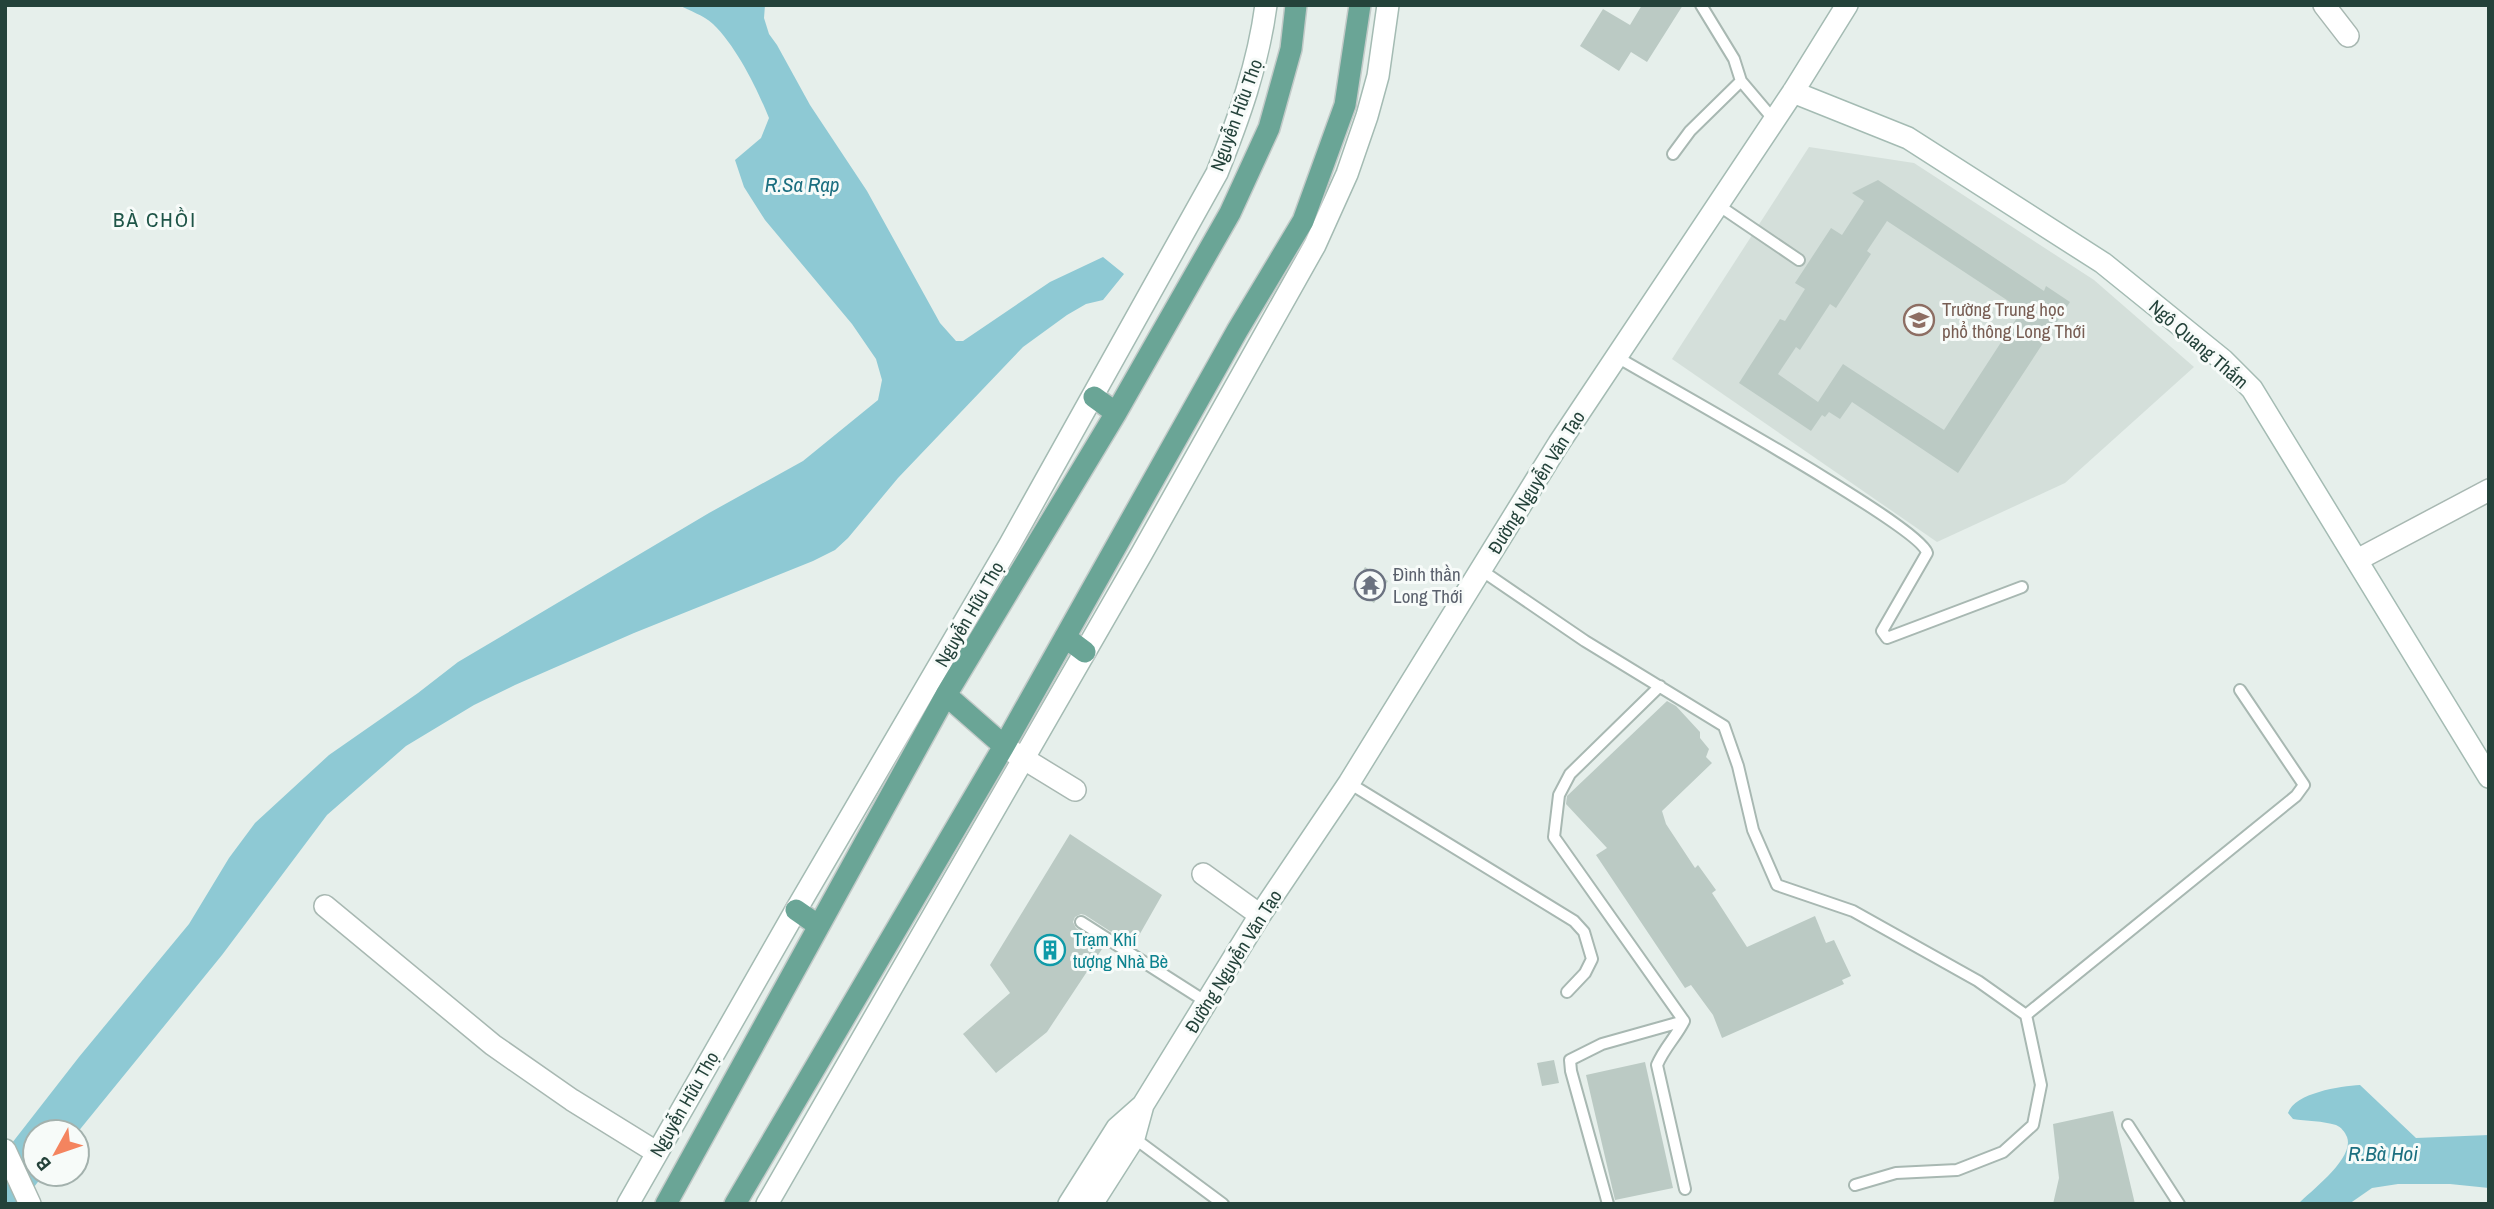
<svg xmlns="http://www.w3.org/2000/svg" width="2494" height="1209" font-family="'Archivo Narrow',sans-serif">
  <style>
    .built { fill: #d4dfda }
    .water { fill: #8ec9d4 }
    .building { fill: #bbcac4; fill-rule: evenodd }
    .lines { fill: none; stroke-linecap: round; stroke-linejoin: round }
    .lane-casing { stroke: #a8b8b2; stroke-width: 14 }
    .street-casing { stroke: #a8b8b2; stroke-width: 24 }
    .secondary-casing { stroke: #a4bbb3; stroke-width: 24 }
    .primary-casing { stroke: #c2cac8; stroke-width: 24 }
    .lane { stroke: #fff; stroke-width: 10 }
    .street { stroke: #fff; stroke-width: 21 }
    .secondary { stroke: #fff; stroke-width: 21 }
    .primary { stroke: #6aa596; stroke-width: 21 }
    .labels { text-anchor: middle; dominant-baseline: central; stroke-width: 6; stroke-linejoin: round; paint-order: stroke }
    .street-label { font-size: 19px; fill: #24423a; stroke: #f7fbf9 }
    .education-label { font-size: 19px; fill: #785e54; stroke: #f7fbf9; text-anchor: start }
    .worship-label { font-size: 19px; fill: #5b616d; stroke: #f7fbf9; text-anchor: start }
    .culture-label { font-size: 19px; fill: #0d838f; stroke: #f7fbf9; text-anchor: start }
    .water-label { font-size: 21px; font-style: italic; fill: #1c6f80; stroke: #f7fbf9 }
    .neighbourhood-label { font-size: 21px; letter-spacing: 2px; fill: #1f5548; stroke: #f7fbf9 }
  </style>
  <rect width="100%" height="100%" fill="#e6efeb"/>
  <path class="built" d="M1809 147 1914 163 2094 280 2194 367 2065 483 1937 542 1672 359Z"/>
  <path class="water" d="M679 5H765L764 18 769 34 777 45 810 105 867 191 940 323 956 341H963L1050 282 1103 257 1124 274 1103 300 1086 304 1067 315 1023 347 898 478 848 538 835 550 813 561 634 633 515 685 474 705 406 746 327 815 222 955 77 1133 35 1132V1174H44L21 1204H5V1152L79 1057 189 924 229 858 255 823 329 755 418 693 458 662 709 513 803 461 878 400 882 380 876 359 852 324 765 220 744 187 735 160 761 138 769 118C757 88 736 46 713 24 703 15 690 11 679 5Z
    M2360 1085 2416 1138 2489 1135V1188L2450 1184H2398L2372 1188 2349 1204H2298C2312 1190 2355 1158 2347 1137 2345 1132 2341 1127 2336 1125 2323 1121 2306 1121 2293 1119L2288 1113C2295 1093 2340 1086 2360 1085Z"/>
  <path class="building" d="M1642 5H1683L1647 62 1631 52 1619 71 1580 46 1603 9 1630 25Z
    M1878 180 2044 291 2046 286 2070 302 1958 473 1852 402 1840 419 1829 412 1825 417 1822 415 1811 431 1739 383 1780 319 1785 321 1805 289 1795 283 1831 228 1842 235 1864 201 1852 193ZM1887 221 2022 310 1944 430 1843 364 1818 402 1778 374 1796 347 1800 350 1830 304 1836 308 1871 254 1867 251Z
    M1365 567 1388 581 1374 603 1352 589Z
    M1667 701 1676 706 1700 732V738L1709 749 1706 757 1712 763 1662 811 1666 824 1695 868 1698 865 1716 890 1712 893 1747 947 1815 916 1826 943 1834 940 1851 976 1842 980 1844 984 1722 1038 1713 1015 1691 985 1685 988 1596 855 1607 848 1566 804 1567 796Z
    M1070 834 1162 895 1133 946 1085 915 1081 914 1075 917 1073 922 1076 928 1104 946 1047 1032 996 1073 963 1034 1010 993 990 965Z
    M1554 1060 1559 1083 1542 1086 1537 1063Z
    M1645 1062 1673 1188 1615 1200 1586 1075Z
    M2113 1111 2135 1204H2053L2059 1178 2053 1124Z"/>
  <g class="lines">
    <g class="lane-casing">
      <path id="lane" d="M1701 5 1734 59 1741 81
        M1673 154 1690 131 1741 81 1774 120
        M1718 205 1799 260
        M1617 357C1657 381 1921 526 1927 553L1882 631 1887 638 2022 587
        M1481 570 1585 641 1724 726 1738 766 1753 830 1777 885 1853 911 1978 981 2026 1015 2041 1085 2033 1125 2003 1152 1957 1170 1896 1173 1855 1185
        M1660 686 1570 774 1559 795 1554 837 1684 1021C1676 1037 1664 1048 1657 1065L1685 1189
        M1349 783 1574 921 1584 932 1592 959 1585 973 1567 992
        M1081 922 1208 1003
        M2026 1015 2296 796 2304 785 2240 690
        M2128 1125 2179 1204
        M1134 1138 1223 1204
        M1608 1204 1571 1071 1570 1060 1602 1044 1684 1021"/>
    </g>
    <g class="street-casing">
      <path id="street" d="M2324 5 2348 36
        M2357 560 2489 490
        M1008 749 1075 790
        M1203 874 1260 915
        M325 906 493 1045 572 1100 656 1152
        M5 1150 30 1204"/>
    </g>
    <g class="secondary-casing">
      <path id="secondary" d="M1793 92 1908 138 2103 263 2223 360 2252 389 2489 777
        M628 1204 796 910 1010 544 1217 173C1239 118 1258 65 1266 5
        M767 1204 1142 553 1315 245 1347 174 1367 116 1378 76 1388 5
        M1069 1204 1117 1128 1143 1105 1260 915 1349 783 1559 443 1793 92 1847 5
        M1092 1204 1134 1138 1143 1105"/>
    </g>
    <g class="primary-casing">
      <path id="primary" d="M1094 397 1116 413
        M1065 637 1085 652
        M946 695 1004 746
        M796 910 819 926
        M666 1204 946 695 1116 413 1230 213 1269 128 1291 49 1296 5
        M735 1204 1004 746 1237 331 1303 221 1345 105 1360 5"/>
    </g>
    <use href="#lane" class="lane"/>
    <use href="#street" class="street"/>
    <use href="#secondary" class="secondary"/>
    <use href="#primary" class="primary"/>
  </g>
  <defs>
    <g id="school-ring" transform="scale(1.575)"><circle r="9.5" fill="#f7fbf9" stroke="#8d6e63" stroke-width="1.5"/><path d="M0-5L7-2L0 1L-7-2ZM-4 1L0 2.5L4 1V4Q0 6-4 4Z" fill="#8d6e63"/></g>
    <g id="temple-ring" transform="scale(1.575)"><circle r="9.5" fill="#f7fbf9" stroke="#6b7280" stroke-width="1.5"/><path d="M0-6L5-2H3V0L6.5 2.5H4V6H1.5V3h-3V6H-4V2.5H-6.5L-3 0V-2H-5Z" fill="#6b7280"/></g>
    <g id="building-ring" transform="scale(1.575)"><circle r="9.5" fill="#f7fbf9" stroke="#0f9aa8" stroke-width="1.5"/><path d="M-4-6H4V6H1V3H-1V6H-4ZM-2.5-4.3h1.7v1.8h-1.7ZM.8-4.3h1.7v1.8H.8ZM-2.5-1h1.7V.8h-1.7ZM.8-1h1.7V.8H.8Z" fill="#0f9aa8"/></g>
  </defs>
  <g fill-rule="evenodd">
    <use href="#school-ring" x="1919" y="320"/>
    <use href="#temple-ring" x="1370" y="585"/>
    <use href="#building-ring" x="1050" y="950"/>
  </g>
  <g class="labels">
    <g class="street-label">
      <text transform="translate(1236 115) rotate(-70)">Nguyễn Hữu Thọ</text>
      <text transform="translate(2199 344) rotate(41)">Ngô Quang Thắm</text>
      <text transform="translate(1536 482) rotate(-58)">Đường Nguyễn Văn Tạo</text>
      <text transform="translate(969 614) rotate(-60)">Nguyễn Hữu Thọ</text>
      <text transform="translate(1233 961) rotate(-58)">Đường Nguyễn Văn Tạo</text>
      <text transform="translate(684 1104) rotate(-60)">Nguyễn Hữu Thọ</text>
    </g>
    <g class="education-label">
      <text x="1942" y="309">Trường Trung học<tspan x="1942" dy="22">phổ thông Long Thới</tspan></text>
    </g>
    <g class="worship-label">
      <text x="1393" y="574">Đình thần<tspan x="1393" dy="22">Long Thới</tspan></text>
    </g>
    <g class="culture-label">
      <text x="1073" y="939">Trạm Khí<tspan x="1073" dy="22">tượng Nhà Bè</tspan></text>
    </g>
    <g class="water-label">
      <text x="802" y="184">R.Sa Rạp</text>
      <text x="2383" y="1153">R.Bà Hoi</text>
    </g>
    <g class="neighbourhood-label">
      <text x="155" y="219">BÀ CHỒI</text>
    </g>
  </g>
  <rect width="2494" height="1209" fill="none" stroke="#24423a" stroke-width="14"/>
  <g transform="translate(56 1153) rotate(230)"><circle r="33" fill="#f7fbf9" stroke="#a3b1ad" stroke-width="2"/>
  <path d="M0-5L12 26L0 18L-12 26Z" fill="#f4845f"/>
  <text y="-10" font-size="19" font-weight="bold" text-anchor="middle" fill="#24423a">B</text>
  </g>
</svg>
